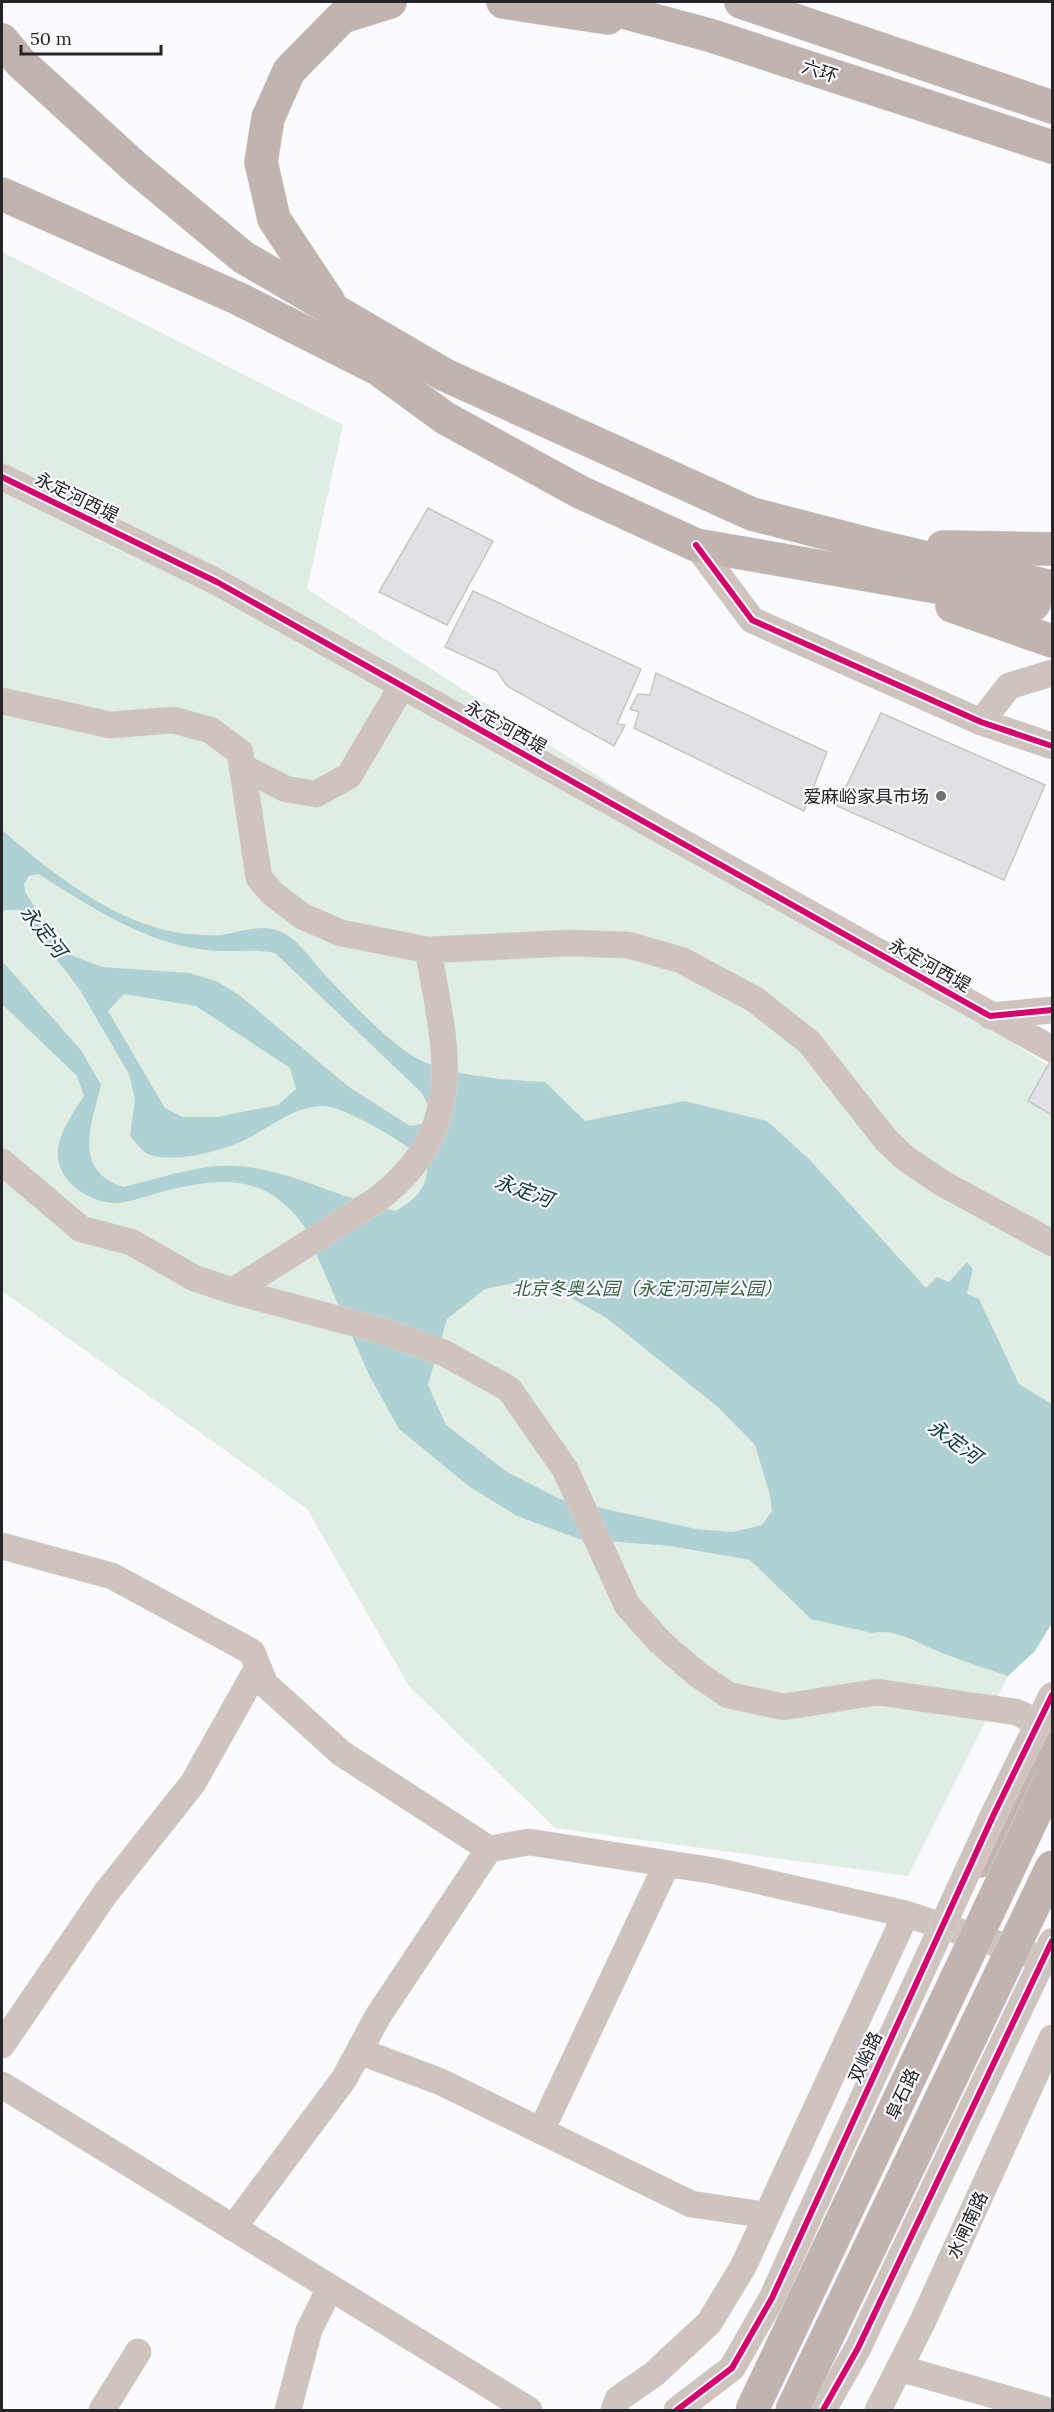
<svg xmlns="http://www.w3.org/2000/svg" width="1054" height="2412" font-family="Lora,'Noto Sans SC',serif">
  <style>
    .green { fill: #dfede2 }
    .water { fill: #afd1d3; fill-rule: evenodd }
    .building { fill: #e1e0e4; stroke: #c6c5c8; stroke-width: 1.5 }
    .lines { fill: none; stroke-linecap: round; stroke-linejoin: round }
    .minor-casing { stroke: #d4d4d7; stroke-width: 27 }
    .highway-casing { stroke: #d4d4d7; stroke-width: 34 }
    .minor { stroke: #cec3bd; stroke-width: 26 }
    .highway { stroke: #c1b4ae; stroke-width: 33 }
    .minor-bridge-casing { stroke: #d4d4d7; stroke-width: 27; stroke-linecap: butt }
    .highway-bridge-casing { stroke: #d4d4d7; stroke-width: 34; stroke-linecap: butt }
    .minor-bridge { stroke: #cec3bd; stroke-width: 26 }
    .highway-bridge { stroke: #c1b4ae; stroke-width: 33 }
    .cycleway-casing { stroke: #faf9ff; stroke-width: 10 }
    .cycleway { stroke: #d6006c; stroke-width: 6 }
    .poi-dot { fill: #706f73; stroke: #faf9ff; stroke-width: 2 }
    .labels { text-anchor: middle; dominant-baseline: central; stroke-width: 4.5; stroke-linejoin: round; paint-order: stroke }
    .street-label { font-size: 18px; fill: #252428; stroke: #faf9ff }
    .poi-label { font-size: 18px; fill: #252428; stroke: #faf9ff; text-anchor: end }
    .park-label { font-size: 18px; font-style: italic; fill: #32643e; stroke: #faf9ff }
    .water-label { font-size: 20px; font-style: italic; fill: #0e3d3f; stroke: #faf9ff }
  </style>
  <rect width="100%" height="100%" fill="#fbfafe"/>
  <path class="green" d="M2 252 343 425 307 589 1052 1068V1588L908 1876 555 1828 409 1686 307 1509 2 1291Z"/>
  <path class="water" d="M2 830C51 873 122 929 190 934 199 934 208 936 217 935 236 934 257 924 276 930 297 936 311 960 325 975 350 1001 393 1048 424 1062 459 1077 508 1080 545 1082L585 1121 684 1101 767 1121 810 1160 926 1288 937 1277 949 1282 967 1262 973 1269 967 1294 979 1299 1019 1384 1052 1404V1623L1035 1651 1008 1676C985 1668 962 1661 940 1652 919 1644 896 1628 872 1633L811 1619 750 1560 671 1546 579 1539 517 1516 470 1487 399 1429 369 1375 304 1226C265 1172 220 1177 161 1192 147 1196 130 1202 116 1203 89 1203 55 1181 58 1150 60 1131 74 1111 84 1096L77 1076 2 1004V961L81 1050 101 1085C92 1124 71 1169 123 1187 159 1179 198 1164 236 1166 291 1169 342 1200 396 1211 417 1198 429 1187 427 1161 408 1145 346 1106 322 1106 289 1107 265 1133 235 1144 213 1153 168 1164 146 1153 141 1150 135 1141 130 1136L135 1099 129 1074 80 990 19 910H5L2 913ZM38 874C90 906 144 943 206 950 229 953 252 948 275 953L421 1092C429 1104 431 1113 421 1124L410 1126 349 1087 239 995 218 982 190 973 102 967 71 955 53 935 25 892 24 884 29 876ZM124 994 196 1006 290 1068 296 1089 278 1105 217 1117H183L165 1108 108 1011ZM537 1278 608 1319 718 1407 755 1445 770 1495 772 1511 762 1525 733 1532 696 1529 560 1499 507 1472 446 1425 428 1385 447 1319 485 1289Z"/>
  <path class="building" d="M428 508 493 541 447 625 379 592Z
    M473 591 641 669 617 724 625 725 614 746 507 686 497 671 445 647Z
    M656 673 827 752 804 811 634 728 639 712 630 709 638 694 650 695Z
    M881 713 1045 785 1004 880 837 806Z
    M1052 1058V1115L1028 1101Z"/>
  <g class="lines">
    <g class="minor-casing">
      <path id="minor" d="M2 477 217 582 1052 1049
        M696 545 752 620 981 722 1052 746
        M2 701 110 725 173 720 210 730 240 752 259 878 273 894 302 916 341 933 428 950 570 943 628 945 681 960 754 999 809 1042 886 1140 905 1158 942 1183 1052 1243
        M981 722 1009 686 1052 673
        M242 767 286 789 316 794 349 776 402 686
        M990 1016 1052 1010
        M2 1162 81 1229 131 1242 194 1278 233 1291 383 1331 444 1353 509 1389 565 1469 627 1605 660 1642 697 1674 728 1695 784 1707 877 1692 1016 1712 1052 1729
        M233 1291 375 1201C470 1130 446 1051 428 950
        M2 1546 112 1576 252 1652 265 1684 341 1753 489 1849
        M2 2045 105 1894 193 1783 258 1667
        M359 2051 441 2082 691 2204 765 2215
        M2 2085 529 2410
        M541 2131 667 1864
        M233 2228 344 2079 378 2016 489 1849 529 1842 715 1871 906 1914 1052 1962
        M899 2368 1046 2410
        M102 2410 138 2352
        M288 2410 309 2330 330 2288
        M614 2410 618 2399 654 2374 709 2323 743 2267 906 1914
        M677 2410 732 2368 772 2298 815 2203
        M823 2410 858 2348 907 2244
        M878 2410 922 2323 1052 2038"/>
    </g>
    <g class="highway-casing">
      <path id="highway" d="M503 2 608 18
        M586 2 709 35 1052 147
        M741 2 1052 107
        M2 40 21 63 136 168 243 257 445 375 752 514 876 546 1052 587
        M2 194 237 298 378 369 445 418 580 492 696 545 1034 604
        M329 302 274 219 261 162 268 118 289 71 342 17 390 2
        M943 547 1052 549
        M952 606 1052 641
        M980 1861 1052 1749"/>
    </g>
    <use href="#minor" class="minor"/>
    <use href="#highway" class="highway"/>
    <g class="minor-bridge-casing">
      <path id="minor-bridge" d="M815 2203 993 1816 1052 1695
        M907 2244 1052 1941"/>
    </g>
    <g class="highway-bridge-casing">
      <path id="highway-bridge" d="M752 2410 1052 1777
        M792 2410 1052 1867"/>
    </g>
    <use href="#minor-bridge" class="minor-bridge"/>
    <use href="#highway-bridge" class="highway-bridge"/>
    <g class="cycleway-casing">
      <path id="cycleway" d="M2 477 217 582 990 1016 1052 1010
        M696 545 752 620 981 722 1052 746
        M677 2410 732 2368 772 2298 993 1816 1052 1695
        M823 2410 858 2348 1052 1941"/>
    </g>
    <use href="#cycleway" class="cycleway"/>
  </g>
  <circle class="poi-dot" cx="941" cy="796" r="6"/>
  <g class="labels">
    <g class="street-label">
      <text transform="translate(820 71) rotate(18)">六环</text>
      <text transform="translate(77 497) rotate(26)">永定河西堤</text>
      <text transform="translate(506 727) rotate(29)">永定河西堤</text>
      <text transform="translate(930 965) rotate(29)">永定河西堤</text>
      <text transform="translate(865 2057) rotate(-65)">双峪路</text>
      <text transform="translate(902 2094) rotate(-65)">阜石路</text>
      <text transform="translate(967 2225) rotate(-65)">水闸南路</text>
    </g>
    <g class="poi-label">
      <text x="929" y="796">爱麻峪家具市场</text>
    </g>
    <g class="park-label">
      <text x="647" y="1288">北京冬奥公园（永定河河岸公园）</text>
    </g>
    <g class="water-label">
      <text transform="translate(44 931) rotate(52)">永定河</text>
      <text transform="translate(524 1190) rotate(20)">永定河</text>
      <text transform="translate(955 1441) rotate(36)">永定河</text>
    </g>
  </g>
  <rect width="1054" height="2412" fill="none" stroke="#252428" stroke-width="6"/>
  <path d="M21 45v9h140v-9" fill="none" stroke="#252428" stroke-width="3"/>
  <text x="30" y="45" font-size="18" fill="#252428" stroke="#faf9ff" stroke-width="4.5" paint-order="stroke">50 m</text>
</svg>
